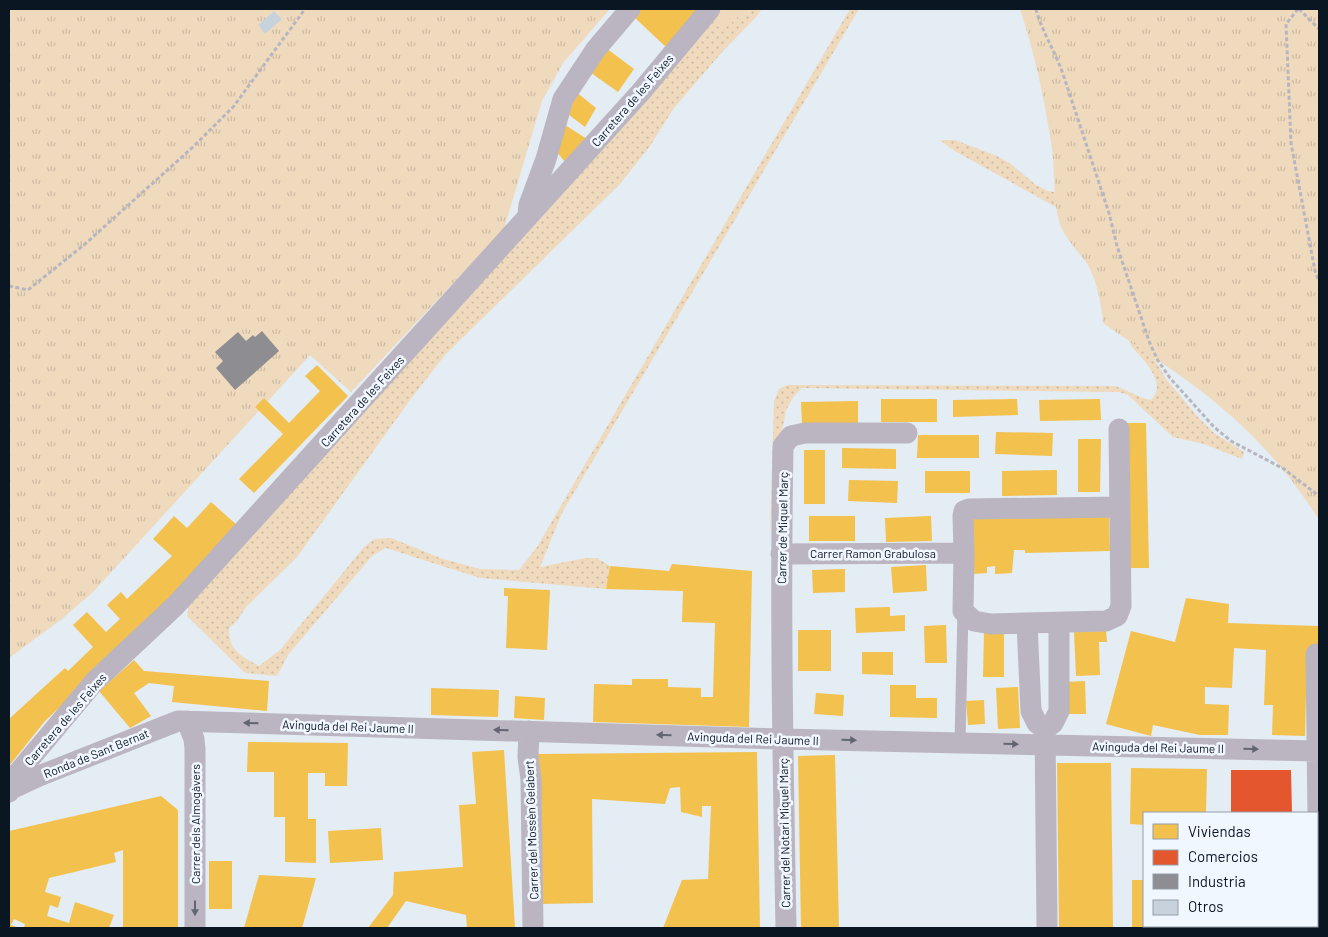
<svg xmlns="http://www.w3.org/2000/svg" width="1328" height="937" font-family="Barlow,sans-serif">
  <style>
    .grass { fill: url(#grass-dots) }
    .park { fill: url(#park-tufts) }
    .homes { fill: #f2c14e }
    .shops { fill: #e4572e }
    .industry { fill: #8d8d92 }
    .building { fill: #c8d2dc }
    .lines { fill: none; stroke-linecap: round; stroke-linejoin: round }
    .path { stroke: #b7b6be; stroke-width: 3; stroke-dasharray: 4 2.5; stroke-linecap: butt }
    .lane { stroke: #bab5c0; stroke-width: 11 }
    .street { stroke: #bab5c0; stroke-width: 21 }
    .oneway { fill: #626672 }
    .labels { text-anchor: middle; dominant-baseline: central; stroke-width: 5; stroke-linejoin: round; paint-order: stroke }
    .street-label { font-size: 12px; fill: #0b1623; stroke: #f1f7ff }
  </style>
  <defs>
    <pattern id="grass-dots" width="8" height="8" patternUnits="userSpaceOnUse" patternTransform="scale(1.25)"><rect width="8" height="8" fill="#f0dabe"/><path d="M2 2h.1M6 6h.1" fill="none" stroke="#ccbaa3" stroke-width="1.8" stroke-linecap="round"/></pattern>
    <pattern id="park-tufts" width="24" height="20" patternUnits="userSpaceOnUse" patternTransform="scale(1.25)"><rect width="24" height="20" fill="#f0dabe"/><path d="M3 7l-1-3M5 7V3M7 7l1-3M15 17l-1-3M17 17v-4M19 17l1-3" fill="none" stroke="#ccbaa3"/></pattern>
  </defs>
  <rect width="100%" height="100%" fill="#e4ecf4"/>
  <path class="grass" d="M719 9H762L756 17 723 51 674 108 650 146 620 184 445 355 413 396 297 557 246 607 237 621 229 628C228 650 241 656 259 666L280 650 364 547 374 539 391 538 443 559 480 569 519 570 537 547 850 9H859L562 513 540 567 585 558H597L610 566 606 589 480 578 386 548 373 555 288 655 277 676 245 673 187 616 190 596Z
    M940 140H955L997 156 1011 164 1036 185 1048 191 1062 193 1166 379 1198 417 1214 433 1244 452 1242 459 1204 444 1173 437 1128 395 1119 392 802 388 794 396 786 410 779 448 770 534 774 401 779 389 787 385 1115 386C1128 390 1139 398 1151 400 1168 384 1144 360 1132 347L1063 211 953 150Z"/>
  <path class="park" d="M9 9H610L563 63 542 101 504 229 351 392 310 355 93 592 62 619 9 658Z
    M704 9H750L726 27Z
    M1020 9H1319V520C1293 478 1260 440 1222 408 1185 376 1143 351 1103 323 1102 305 1096 277 1086 262 1076 248 1064 238 1059 221 1053 198 1055 173 1052 149 1045 101 1035 55 1020 9Z"/>
  <path class="homes" d="M640 9H696L698 10 667 48 634 17Z
    M606 48 634 69 618 92 587 70Z
    M575 91 596 108 585 127 565 112Z
    M565 125 587 139 566 163 555 150Z
    M317 365 348 396 254 493 239 479 283 434 255 407 264 398 289 423 320 391 305 376Z
    M881 399H937V422H881Z
    M1017 399 1018 415 953 417V400Z
    M1100 399 1101 420 1040 421 1039 400Z
    M858 401V424L802 425 801 402Z
    M1125 423H1146L1149 568H1128Z
    M996 432 1053 433 1052 456 995 454Z
    M918 435H979V458H917Z
    M1078 439H1101L1100 492H1078Z
    M842 448 896 449V469L842 468Z
    M804 450H825V504H804Z
    M1057 470V495L1002 496V471Z
    M925 471H970V493H925Z
    M849 480 898 481 897 503 848 501Z
    M211 502 238 526 150 623 45 721 9 766V719L55 677 65 668 68 671 93 647 73 625 87 612 106 632 120 619 107 605 121 592 127 599 172 556 153 539 174 516 187 528Z
    M1109 515 1110 551 1025 553V550H1014L1012 573 995 574V566L987 567V573L972 574 970 518Z
    M809 516H855V541H809Z
    M931 516 932 541 886 542 885 518Z
    M672 564 752 571 749 727 593 722 594 684 632 685V679H668V687L701 688V697H713L715 623 682 622 683 591 606 589 610 566 669 571Z
    M926 565 927 591 893 593 891 567Z
    M845 569V592L813 593 812 570Z
    M504 588 550 590 547 650 506 648 508 596H504Z
    M1186 598 1229 604 1228 623 1319 626V652L1307 651 1305 736 1272 735 1273 705H1264L1266 650 1234 648 1232 688 1205 687V704L1229 705 1228 735H1200L1153 725 1151 736 1106 724 1131 631 1175 642Z
    M890 607V616L905 615V631L856 633 855 608Z
    M946 625 947 663H925L924 626Z
    M798 630H831V671H798Z
    M1106 631 1107 642H1099L1100 675 1076 676 1074 632Z
    M984 632 1004 633V677H983Z
    M862 652H893V675L862 674Z
    M134 660 144 671 269 681 267 711 172 702 174 686 149 683 134 693 151 716 130 728 99 691Z
    M1085 681 1086 714H1066V682Z
    M890 685H916V698H937V718L890 717Z
    M1018 687 1020 728 998 729 996 688Z
    M431 688 499 690 498 717 431 715Z
    M816 693 844 695 843 716 814 714Z
    M515 696 545 698 544 720 514 718Z
    M984 700 985 724 968 725 966 701Z
    M248 742 348 743 347 786H325V773H308V819H316V863L285 862V817H274V772H247Z
    M504 750 515 928H467L466 915 406 901 387 928H368L393 895 394 872 463 867 459 805 476 804 472 752Z
    M757 752 760 928H663L682 880 708 879 711 806H702V817L681 812 680 787 670 788 665 804 592 799 593 903 539 904 537 754Z
    M835 755 839 928H801L798 756Z
    M1057 763H1111L1113 928H1059Z
    M1131 768 1207 769 1206 813H1144V825L1130 824Z
    M161 796 178 810V928H123V850L114 853 116 862 49 878 45 892 61 897 58 908 50 905 47 916 69 923 75 902 114 915 109 928H24L25 924 14 919 11 925 19 928H9V831Z
    M381 828 383 860 330 863 328 831Z
    M209 861H232V909H209Z
    M259 875 316 878 302 928H244Z
    M1132 880H1144V926H1208V928H1132Z"/>
  <path class="shops" d="M1231 770H1291L1292 813H1231Z
    M1232 926H1292V928H1232Z"/>
  <path class="industry" d="M262 331 279 351 235 390 216 368 223 361 215 352 238 332 246 341 253 335 255 337Z"/>
  <path class="building" d="M274 11 282 19 265 34 258 25Z"/>
  <g class="lines">
    <path class="path" d="M1036 9C1042 32 1055 51 1063 74L1109 213 1117 246 1149 341 1157 359 1170 378 1214 427 1231 441 1284 469 1319 496
      M1298 9 1286 24 1291 143 1315 271 1319 281
      M1299 9 1319 29
      M9 286 28 290 85 244 193 147 234 106 305 9"/>
    <path class="lane" d="M960 742 963 611"/>
    <path class="street" d="M528 214 529 205 546 159 563 99 596 49 630 9
      M1119 429 1121 606 1117 616 1106 621 991 624 974 621 963 611 964 553 963 516 964 511 969 509 1120 507
      M781 554 964 553
      M1027 624 1031 711 1037 723 1045 729
      M1316 654 1319 895
      M187 721 194 739 195 749V928
      M529 731 528 757 531 779 533 928
      M9 790 39 776 178 721 782 739 1319 751
      M9 792 17 774 95 681 176 605 640 93 710 9
      M786 928C783 767 780 607 783 446L791 436 805 433H907
      M1047 928 1045 729 1053 723 1059 711V623"/>
  </g>
  <defs><path id="oneway-solid" d="M-6-.8H1V-3.2L6.5 0L1 3.2V.8H-6Z" transform="scale(1.25)"/></defs>
  <g class="oneway">
    <use href="#oneway-solid" transform="translate(251 723) rotate(-178)"/>
    <use href="#oneway-solid" transform="translate(501 730) rotate(-178)"/>
    <use href="#oneway-solid" transform="translate(664 735) rotate(-178)"/>
    <use href="#oneway-solid" transform="translate(849 740) rotate(1)"/>
    <use href="#oneway-solid" transform="translate(1011 744) rotate(1)"/>
    <use href="#oneway-solid" transform="translate(1251 749) rotate(1)"/>
    <use href="#oneway-solid" transform="translate(195 908) rotate(90)"/>
  </g>
  <g class="labels">
    <g class="street-label">
      <text transform="translate(632 100) rotate(-49)">Carretera de les Feixes</text>
      <text transform="translate(362 401) rotate(-48)">Carretera de les Feixes</text>
      <text transform="translate(782 528) rotate(-89)">Carrer de Miquel Març</text>
      <text x="873" y="553">Carrer Ramon Grabulosa</text>
      <text transform="translate(65 719) rotate(-49)">Carretera de les Feixes</text>
      <text transform="translate(348 726) rotate(2)">Avinguda del Rei Jaume II</text>
      <text transform="translate(753 738) rotate(2)">Avinguda del Rei Jaume II</text>
      <text transform="translate(1158 747) rotate(1)">Avinguda del Rei Jaume II</text>
      <text transform="translate(96 753) rotate(-22)">Ronda de Sant Bernat</text>
      <text transform="translate(195 824) rotate(-90)">Carrer dels Almogàvers</text>
      <text transform="translate(531 830) rotate(-92)">Carrer del Mossèn Gelabert</text>
      <text transform="translate(784 833) rotate(-91)">Carrer del Notari Miquel Març</text>
    </g>
  </g>
  <rect width="1328" height="937" fill="none" stroke="#0b1623" stroke-width="20"/>
  <rect x="1143" y="812" width="175" height="115" fill="#f1f7ff" stroke="#959da7"/>
  <rect x="1153" y="824" width="25" height="15" fill="#f2c14e" stroke="#959da7"/>
  <text x="1188" y="837" font-size="15" fill="#0b1623">Viviendas</text>
  <rect x="1153" y="850" width="25" height="15" fill="#e4572e" stroke="#959da7"/>
  <text x="1188" y="862" font-size="15" fill="#0b1623">Comercios</text>
  <rect x="1153" y="874" width="25" height="15" fill="#8d8d92" stroke="#959da7"/>
  <text x="1188" y="887" font-size="15" fill="#0b1623">Industria</text>
  <rect x="1153" y="900" width="25" height="15" fill="#c8d2dc" stroke="#959da7"/>
  <text x="1188" y="912" font-size="15" fill="#0b1623">Otros</text>
</svg>
